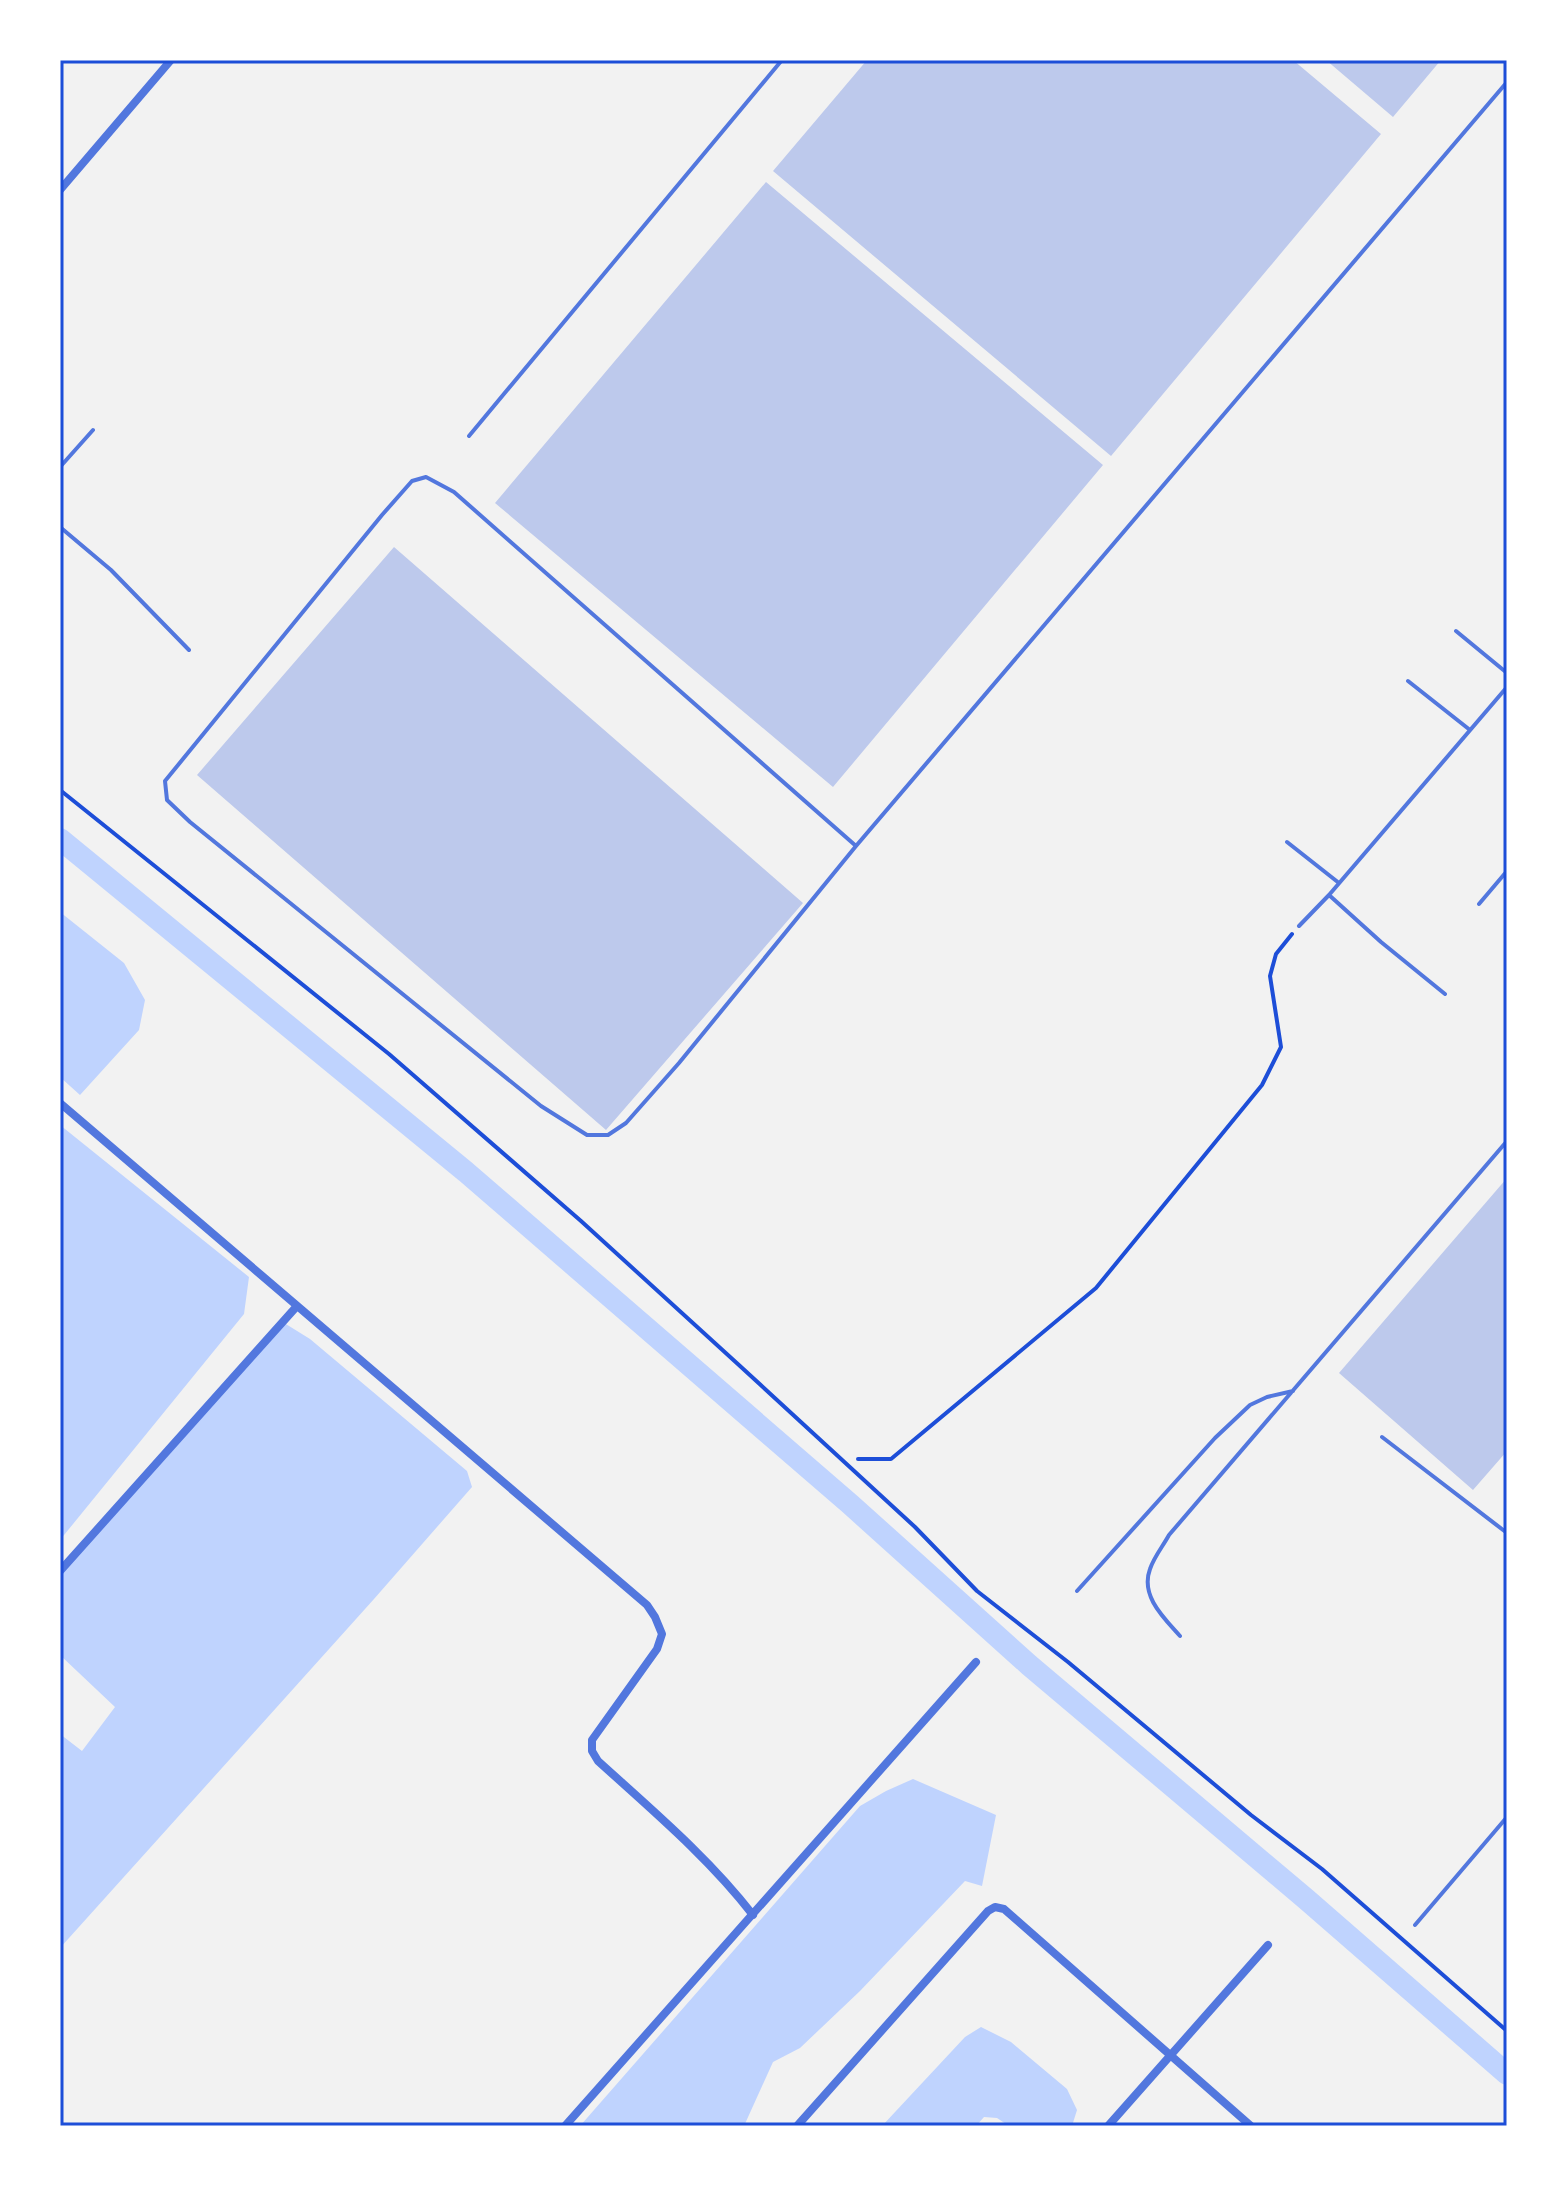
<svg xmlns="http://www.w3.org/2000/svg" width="1567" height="2186" font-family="Helvetica,sans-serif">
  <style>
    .water { fill: #bfd3fe }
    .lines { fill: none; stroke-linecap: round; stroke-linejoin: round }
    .canal { stroke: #bfd3fe; stroke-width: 22 }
    .building { fill: #bdc9ec }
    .path { stroke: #1d4ed8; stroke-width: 4 }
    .service { stroke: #5277de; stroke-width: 4 }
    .minor { stroke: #5277de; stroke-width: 8 }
    .neatline { fill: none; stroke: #1d4ed8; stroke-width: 3 }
  </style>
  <rect width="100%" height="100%" fill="#f2f2f2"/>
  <path class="water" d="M60 912 124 963 145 1000 139 1030 80 1095 60 1077Z
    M60 1125 249 1277 244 1314 60 1540Z
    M281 1321 310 1339 467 1471 472 1487 374 1599 60 1948V1734L82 1751 115 1707 60 1655V1575Z
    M913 1779 996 1815 982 1886 965 1881 860 1991 800 2048 773 2062 744 2126H580L860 1806 886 1791Z
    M981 2027 1011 2042 1067 2089 1077 2110 1072 2126H1009L997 2118 984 2117 976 2126H882L965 2037Z"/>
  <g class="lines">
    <path class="canal" d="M60 839 466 1172 850 1504 1029 1665 1306 1899 1507 2074"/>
  </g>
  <path class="building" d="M867 60H1293L1381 134 1111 456 773 171Z
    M1326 60H1441L1393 117Z
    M766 182 1103 465 833 787 495 503Z
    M394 547 803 903 606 1130 197 775Z
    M1507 1178V1451L1473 1490 1339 1373Z"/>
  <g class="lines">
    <path class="path" d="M60 790 389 1054 581 1221 740 1366 915 1527 977 1591 1068 1662 1251 1815 1322 1869 1507 2031
      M858 1459H891L1096 1288 1262 1085 1281 1047 1270 976 1276 954 1292 934"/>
    <path class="service" d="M469 436 782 60
      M60 467 93 430
      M60 527 111 570 189 650
      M1456 631 1507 673
      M1408 681 1470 730
      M1287 842 1339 883
      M856 846 454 492 426 477 412 481 382 515 165 781 167 800 190 822 541 1106 587 1135H608L626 1123 679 1063 856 846 1507 82
      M1329 895 1381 942 1445 994
      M1479 904 1507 871
      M1299 926 1329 895 1507 687
      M1382 1437 1507 1533
      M1077 1591 1215 1438 1250 1405 1267 1397 1293 1391
      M1180 1636C1164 1618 1140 1596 1150 1569 1154 1557 1163 1546 1169 1535L1507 1141
      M1415 1925 1507 1817"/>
    <path class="minor" d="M60 190 171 60
      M60 1103 647 1605 655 1617 662 1634 657 1649 592 1740V1751L598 1761C652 1810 709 1858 753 1915
      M60 1571 297 1306
      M565 2126 976 1662
      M797 2126 988 1911 995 1907 1004 1909 1251 2126
      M1108 2126 1268 1945"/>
  </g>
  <rect width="1567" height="2186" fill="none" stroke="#ffffff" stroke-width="124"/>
  <rect x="62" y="62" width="1443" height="2062" class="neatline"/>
</svg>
